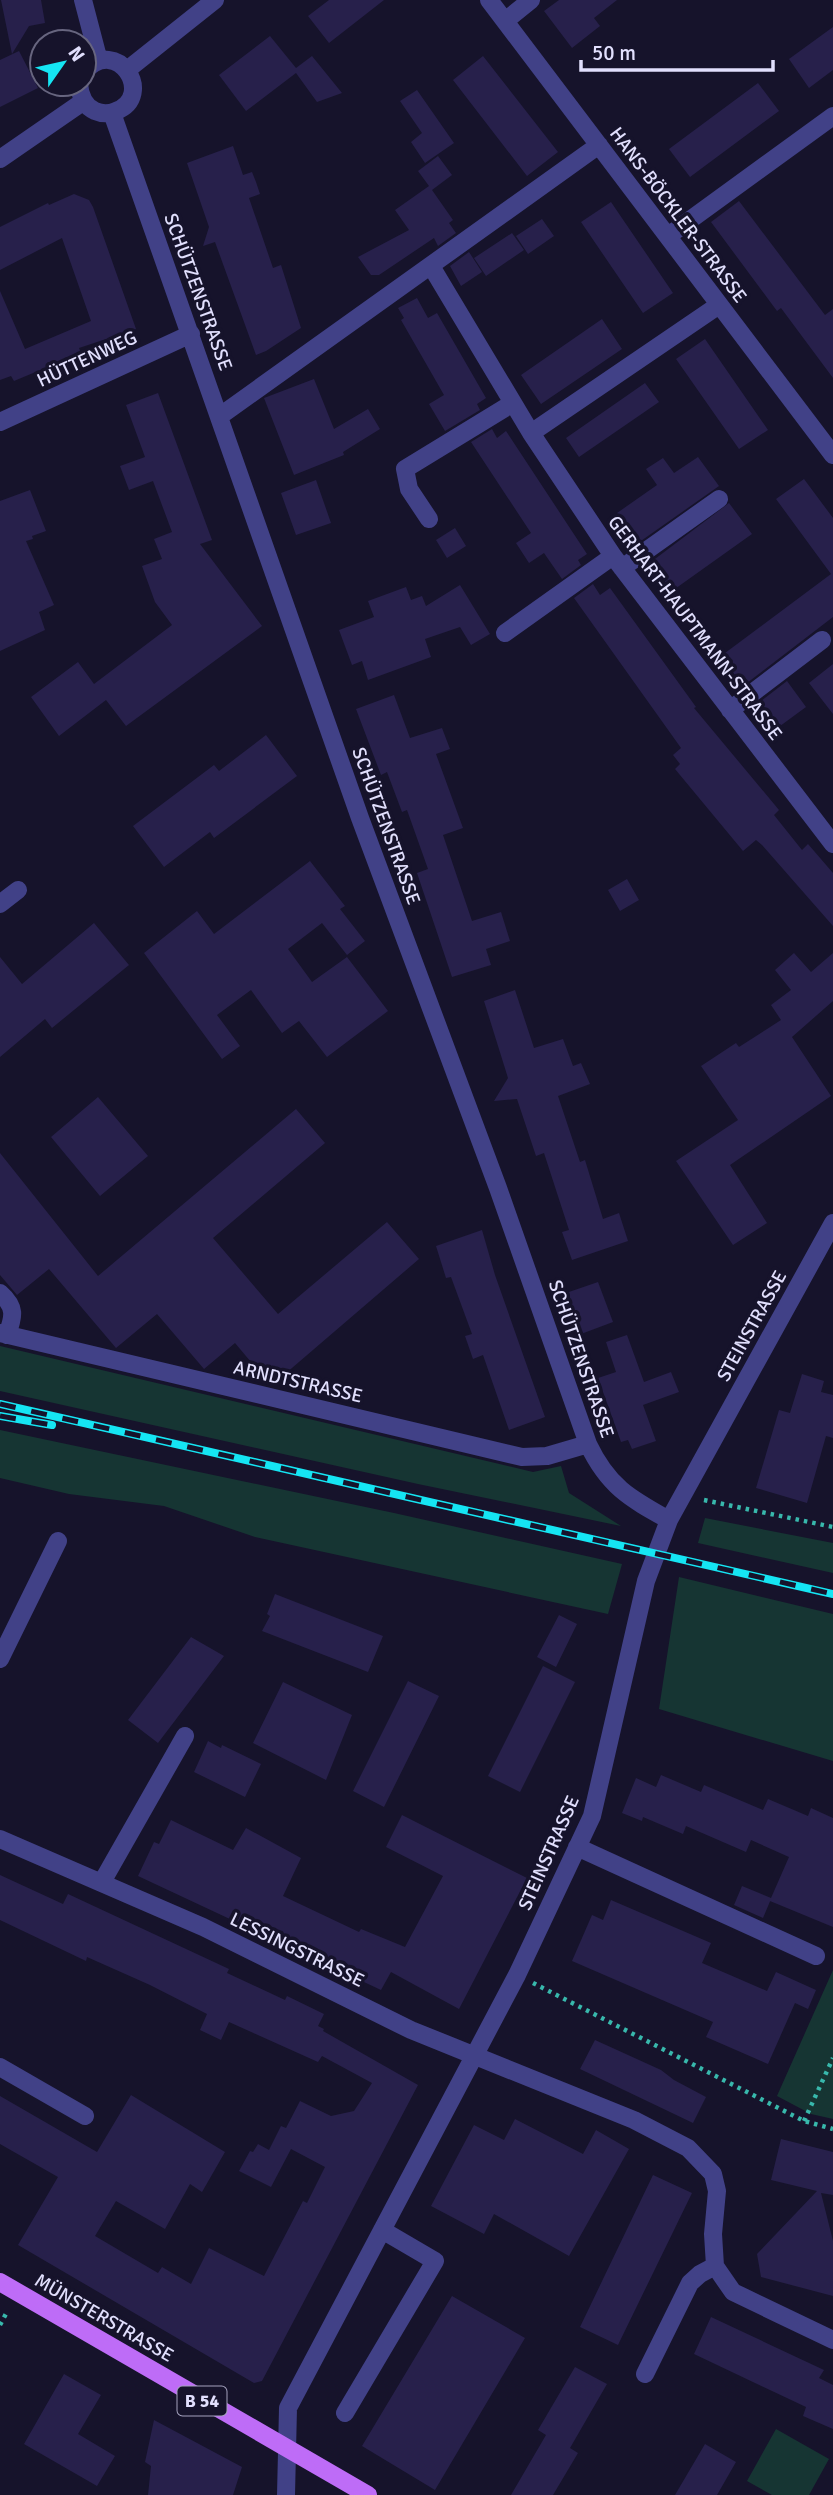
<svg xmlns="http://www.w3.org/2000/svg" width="833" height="2495" font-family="Signika,sans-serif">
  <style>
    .green { fill: #163533 }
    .building { fill: #27204b }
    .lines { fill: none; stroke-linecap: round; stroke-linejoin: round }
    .path { stroke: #38b8ac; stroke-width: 4.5; stroke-dasharray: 3.5 5; stroke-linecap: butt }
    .minor { stroke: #414187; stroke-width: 18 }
    .major { stroke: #be6cf7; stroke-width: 18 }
    .rail-casing { stroke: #15e5f3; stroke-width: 8 }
    .rail { stroke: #16132b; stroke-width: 5; stroke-dasharray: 16; stroke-linecap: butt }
    .labels { text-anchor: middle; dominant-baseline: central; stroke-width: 7; stroke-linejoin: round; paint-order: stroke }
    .shield { fill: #16132b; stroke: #a4a2be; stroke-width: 2 }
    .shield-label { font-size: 18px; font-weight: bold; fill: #e1dffd }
    .street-label { font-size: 19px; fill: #e1dffd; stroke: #16132b }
  </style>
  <rect width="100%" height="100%" fill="#16132b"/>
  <path class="green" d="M0 1346 533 1472 561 1466 569 1493 621 1526 418 1484 0 1391Z
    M0 1430 394 1513 622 1564 608 1614 255 1537 164 1506 69 1494 0 1478Z
    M705 1518 833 1543V1573L698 1543Z
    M679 1577 833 1614V1761L659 1709Z
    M833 1970V2119L811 2114 777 2096Z
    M776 2429 829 2459 809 2495H772L747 2481Z"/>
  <path class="building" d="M1 0H41L45 23 29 26 12 54Z
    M329 0H384L329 43 308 16Z
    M559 0H617L594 18 600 26 572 48 544 11Z
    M833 27V70L809 88 789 59Z
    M270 36 296 68 312 56 342 93 317 102 296 73 246 111 219 75Z
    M19 51 38 88 0 107V60Z
    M483 56 558 152 527 176 453 80Z
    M758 83 779 111 690 177 669 149Z
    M417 90 454 143 425 163 411 142 422 133 400 101Z
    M233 146 243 175 252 172 256 182 260 194 249 198 273 268 281 265 301 328 266 351 256 355 215 242 203 246 209 227 187 163Z
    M438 156 452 175 432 190 453 220 449 223 456 233 438 246 434 238 379 275H371L358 257 409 230 395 210 429 186 418 171Z
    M74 194 89 200 93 207 136 329 79 348 81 353 14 381 11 376 0 380V291L25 349 91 321 62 238 0 270V227L48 203 49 205Z
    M739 201 825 315 833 309V378L781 308 777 311 711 222Z
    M611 202 673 293 643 313 581 222Z
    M542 219 554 236 528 254 516 236Z
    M512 233 524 250 486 276 474 258Z
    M469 252 482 272 461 286 450 266Z
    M417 298 428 318 437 313 486 398 477 404 480 410 445 431 429 404 444 395 401 320 404 318 398 308Z
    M602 319 622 349 541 404 521 375Z
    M705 339 768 430 739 449 676 359Z
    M314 379 334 429 368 409 380 429 343 452 344 455 294 475 264 398Z
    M645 383 659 402 579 457 566 438Z
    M158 393 212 540 200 544 262 626 126 726 106 700 59 736 31 697 78 662 94 684 172 625 155 602 142 566 162 559 154 539 172 532 153 481 129 490 120 466 145 457 126 405Z
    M492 429 497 438 506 431 587 554 578 560 581 565 562 579 544 553 529 563 516 543 531 533 471 442Z
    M698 457 719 486 638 543 617 513 657 485 646 469 663 458 674 473Z
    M804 479 833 518V617L743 686 721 656 831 574 776 499Z
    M316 480 331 523 296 535 281 493Z
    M30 490 46 531 32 536 33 539 26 541 54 605 39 612 45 630 0 651V501Z
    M729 503 752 534 672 591 651 562Z
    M455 528 466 546 447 558 436 540Z
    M593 584 600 595 610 588 696 707 694 708 779 810 774 815 802 850 808 844 833 873V926L762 845 756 840 743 851 675 769 680 764 673 755 681 748 574 598Z
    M460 585 490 634 471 645 460 627 425 639 431 657 368 680 362 661 352 665 339 630 374 617 368 601 406 587 411 600 422 596 426 606Z
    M833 664V714L809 683Z
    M787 681 806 707 776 729 757 704Z
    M394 695 410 738 442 728 450 749 436 754 463 828 443 835 472 921 501 912 510 941 486 949 491 965 452 977 417 873 428 869 407 810 402 812 387 772 381 775 356 709Z
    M266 735 297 776 214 838 210 832 164 867 133 826 214 765 219 771Z
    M310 861 345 906 340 909 365 941 347 955 322 923 288 949 312 982 347 957 388 1011 327 1057 299 1021 282 1033 251 990 217 1015 240 1046 222 1059 144 953 197 911 214 934Z
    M627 879 639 900 620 911 608 890Z
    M94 923 129 965 52 1028 45 1019 0 1057V957L22 984Z
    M794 953 811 972 833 953V1001L792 1037 831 1096 730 1165 767 1223 733 1245 676 1161 738 1120 701 1066 736 1043 739 1047 781 1020 771 1005 791 990 775 970Z
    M515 990 534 1048 563 1039 573 1066 581 1063 590 1084 558 1096 580 1162 585 1160 603 1219 619 1213 628 1241 572 1260 562 1232 569 1230 544 1153 536 1156 517 1099 494 1101 508 1078 484 1001Z
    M98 1097 148 1156 100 1196 51 1137Z
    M296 1109 325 1143 213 1238 278 1314 387 1222 419 1259 271 1386 235 1343 204 1369 157 1314 116 1348 49 1269 17 1295 0 1275V1153L98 1276Z
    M482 1230 495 1275 545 1417 509 1430 483 1355 473 1359 465 1336 472 1334 451 1277 446 1278 436 1246Z
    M598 1282 613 1322 581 1334 566 1293Z
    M627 1335 644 1382 671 1372 679 1392 643 1405 656 1441 632 1449 628 1440 621 1442 598 1378 616 1372 606 1342Z
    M802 1374 824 1381 821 1392 833 1395V1438L826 1436 807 1503 756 1488 779 1410 790 1413Z
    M275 1594 383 1636 368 1672 262 1631 270 1616 267 1614Z
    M559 1615 577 1624 556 1667 537 1657Z
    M191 1637 224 1656 158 1743 128 1720Z
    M543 1666 575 1682 520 1792 488 1776Z
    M408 1681 439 1696 384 1807 353 1791Z
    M283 1682 352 1715 326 1780 253 1743Z
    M208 1741 221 1748 222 1745 261 1764 245 1797 194 1772Z
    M661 1775 701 1792 704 1785 763 1810 768 1799 808 1816 811 1808 833 1818V1927L770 1901 771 1899 763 1918 734 1905 742 1886 771 1898 789 1857 751 1840 746 1852 686 1826 683 1834 643 1817 642 1821 622 1813 636 1778 656 1787Z
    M402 1815 527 1878 459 2009 391 1972 381 1990 138 1876 154 1842 159 1844 171 1820 233 1850 246 1828 301 1858 283 1896 359 1932 361 1929 405 1947 443 1876 386 1847Z
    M0 1875 63 1904 68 1894 229 1969 227 1973 285 2000 287 1996 324 2014 318 2026 324 2029 323 2031 418 2085 262 2381 254 2383 18 2245 58 2177 0 2144V2096L97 2152 131 2095 225 2152 202 2192 190 2184 165 2229 116 2201 95 2236 158 2273 162 2267 191 2284 209 2248 264 2276 303 2201 307 2203 325 2167 291 2149 271 2187 239 2171 250 2151 253 2152 258 2144 269 2150 281 2126 286 2128 300 2101 331 2116 354 2111 372 2083 322 2056 318 2062 229 2022 221 2040 200 2030 207 2014 150 1985 87 1957 86 1961 0 1920Z
    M611 1900 711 1943 702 1963 730 1975 767 1991 776 1972 816 1990 808 2009 795 2003 768 2064 706 2037 713 2022 572 1961 592 1915 603 1920Z
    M595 2040 661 2070 674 2080 706 2097 693 2123 580 2069Z
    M515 2119 583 2154 596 2130 629 2149 569 2256 494 2214 484 2234 431 2206 474 2125 504 2140Z
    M781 2139 833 2152V2195L821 2193 833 2241V2296L761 2277 757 2254 817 2191 771 2180Z
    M653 2175 692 2193 618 2345 580 2327Z
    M452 2296 525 2338 435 2490 362 2446Z
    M711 2317 824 2370 819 2378 833 2385V2429L803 2416 806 2407 694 2354Z
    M575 2367 607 2384 570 2448 578 2453 553 2495H511L546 2435 538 2430Z
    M64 2374 101 2395 78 2434 115 2456 97 2486 24 2444Z
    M154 2420 242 2467 233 2495H148L151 2466 145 2462Z
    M705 2444 736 2462 717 2495H675Z"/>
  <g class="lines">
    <path class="path" d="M704 1500 833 1527
      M533 1983 804 2121 833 2129
      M804 2121 833 2058
      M0 2325 8 2310"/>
    <path class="minor" d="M83 0 99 61
      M489 0 833 455
      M505 21 531 0
      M127 70 215 0
      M79 84C80 95 84 106 95 111 102 114 109 114 116 111 156 96 117 34 84 72
      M112 113 360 818 498 1188 588 1444C608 1486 629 1498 669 1520
      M0 159 84 101
      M668 236 833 116
      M431 266 531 433
      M719 305 531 433 613 556 833 844
      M220 416 599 145
      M0 422 191 334
      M429 519 409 489 405 469 513 403
      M622 568 719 499
      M505 633 613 556
      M730 710 822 640
      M0 904 18 890
      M0 1293C16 1307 14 1316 7 1335
      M0 1333 522 1457 547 1456 588 1444
      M0 1659 58 1541
      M0 1839 203 1927 411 2030 634 2120 688 2148 713 2174 717 2191 713 2234 715 2266 733 2292 833 2340
      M577 1847 816 1956
      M102 1882 185 1736
      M0 2067 85 2116
      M645 2374 690 2283 700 2274 715 2266
      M345 2413 435 2261 382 2230
      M286 2495 288 2408 517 1975 592 1816 646 1581 669 1520 833 1223"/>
    <path class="major" d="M0 2282 368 2495"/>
    <g class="rail-casing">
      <path id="rail" d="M0 1404 833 1594
        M0 1416 52 1425"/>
    </g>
    <use href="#rail" class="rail"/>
  </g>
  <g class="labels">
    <rect class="shield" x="177.5" y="2386.5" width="49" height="29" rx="5"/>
    <g class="shield-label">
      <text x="202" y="2401">B 54</text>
    </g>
    <g class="street-label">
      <text transform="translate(678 215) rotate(53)">HANS-BÖCKLER-STRASSE</text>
      <text transform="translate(198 292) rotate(70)">SCHÜTZENSTRASSE</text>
      <text transform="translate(87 359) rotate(-25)">HÜTTENWEG</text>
      <text transform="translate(695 628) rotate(53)">GERHART-HAUPTMANN-STRASSE</text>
      <text transform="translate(386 826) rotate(70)">SCHÜTZENSTRASSE</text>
      <text transform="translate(752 1326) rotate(-61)">STEINSTRASSE</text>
      <text transform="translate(581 1359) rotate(71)">SCHÜTZENSTRASSE</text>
      <text transform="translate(298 1382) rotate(13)">ARNDTSTRASSE</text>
      <text transform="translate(549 1853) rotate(-66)">STEINSTRASSE</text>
      <text transform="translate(297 1950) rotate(26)">LESSINGSTRASSE</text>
      <text transform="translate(104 2318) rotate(30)">MÜNSTERSTRASSE</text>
    </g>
  </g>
  <g transform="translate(63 63) rotate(56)"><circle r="33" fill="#16132b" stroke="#67657f" stroke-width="2"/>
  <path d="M0-5L12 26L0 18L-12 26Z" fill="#15e5f3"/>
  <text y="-10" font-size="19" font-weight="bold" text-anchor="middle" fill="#e1dffd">N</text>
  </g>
  <path d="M581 60v10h192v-10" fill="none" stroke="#e1dffd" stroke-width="3.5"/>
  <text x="592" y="60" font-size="21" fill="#e1dffd" stroke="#16132b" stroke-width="5" paint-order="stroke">50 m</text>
</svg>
